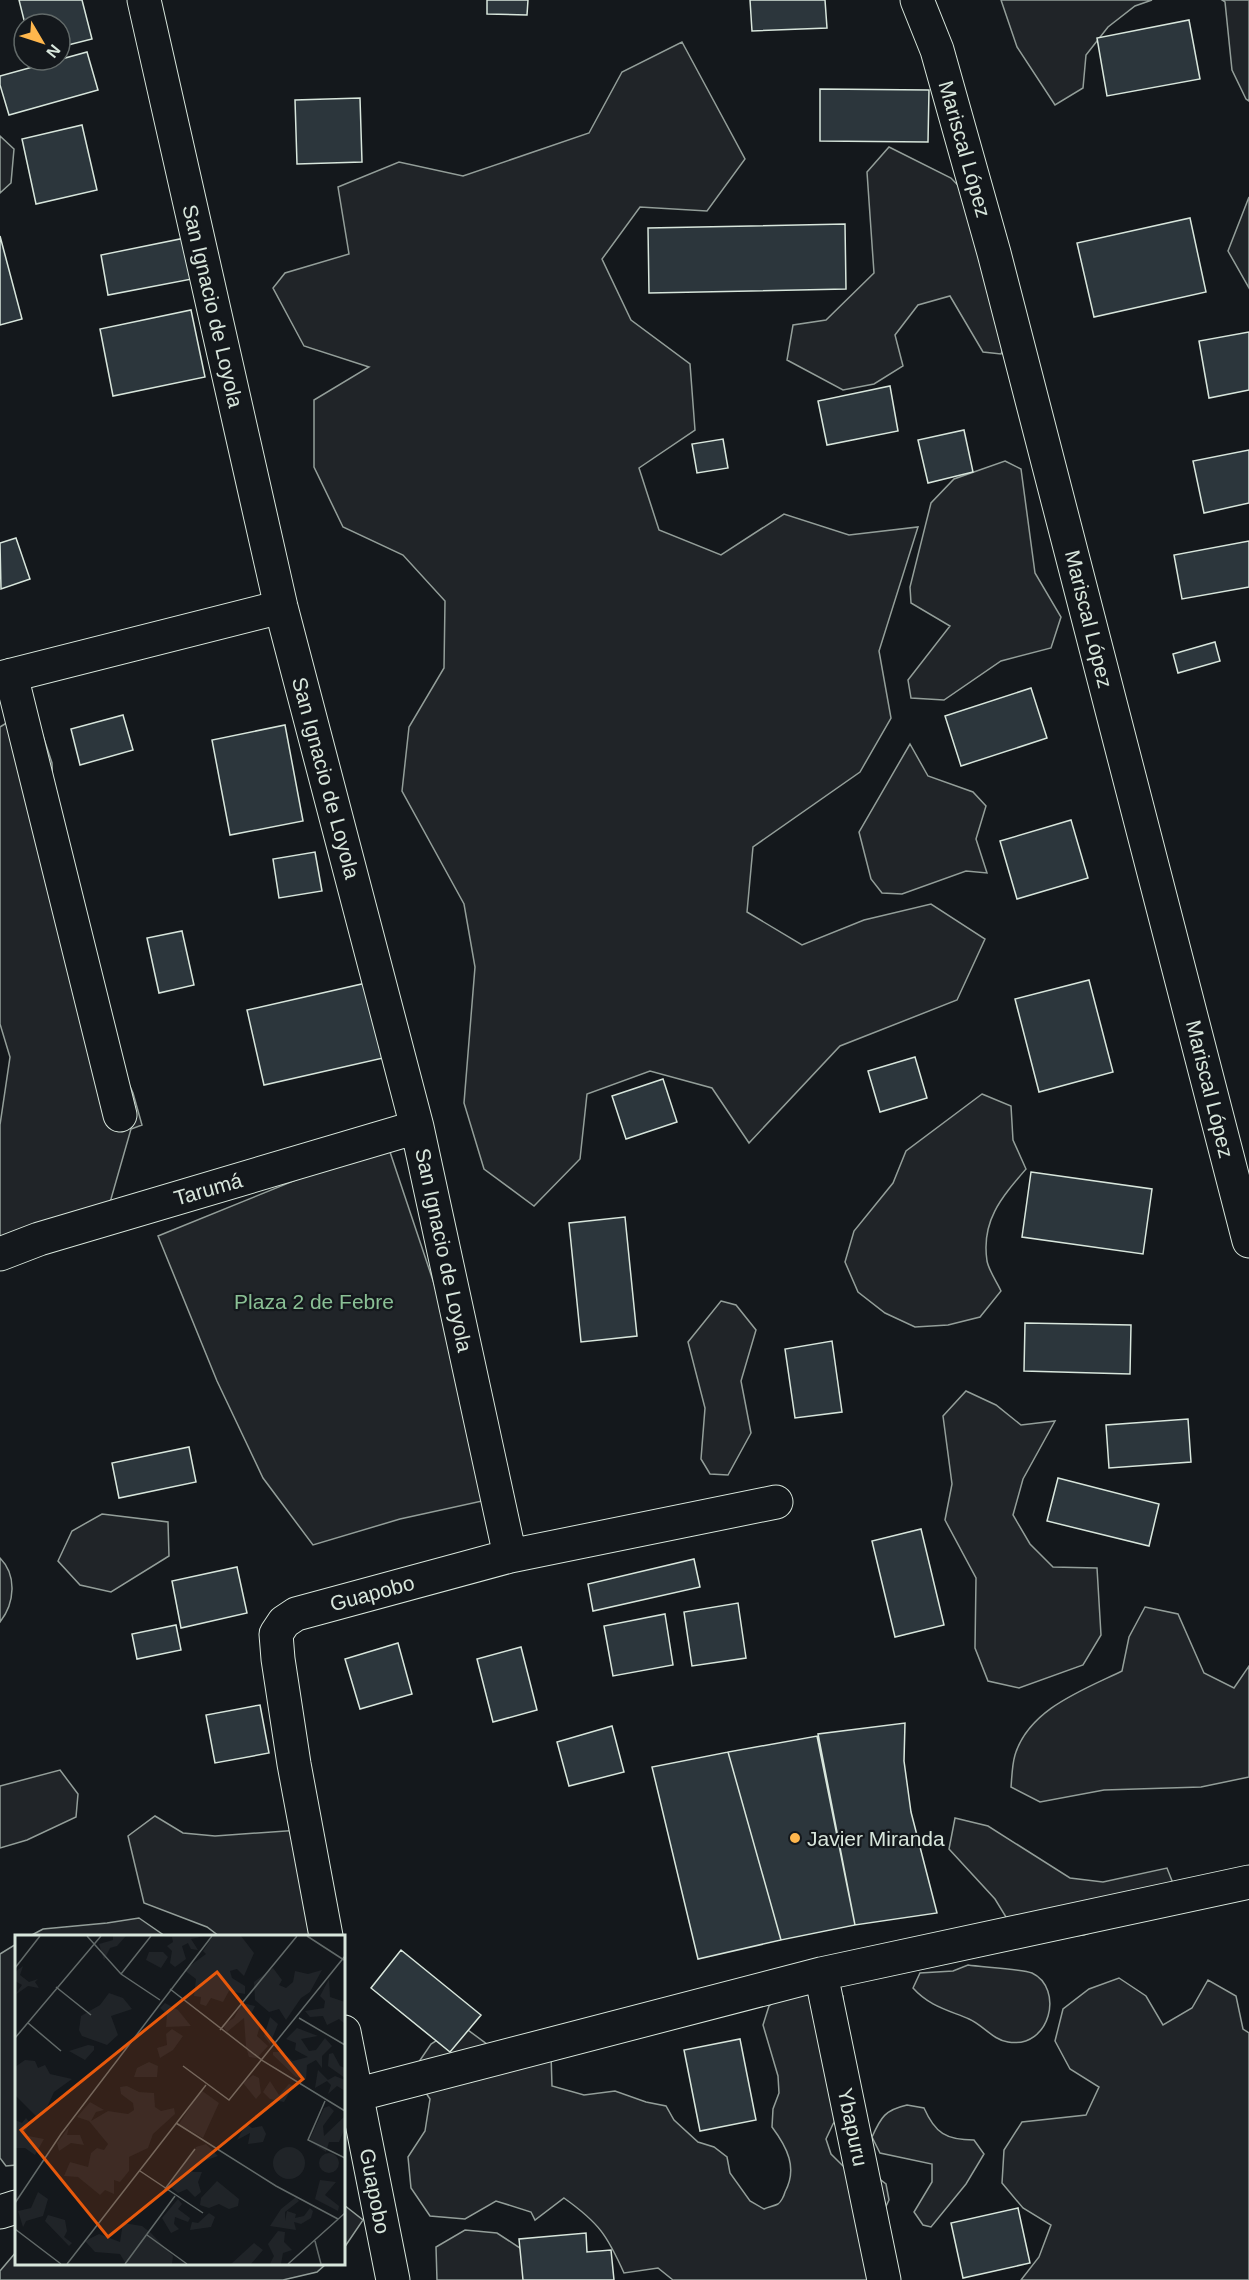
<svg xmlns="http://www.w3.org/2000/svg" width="1249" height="2280" font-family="Arial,sans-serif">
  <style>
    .green { fill: #202428; stroke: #939e99; stroke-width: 1.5 }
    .building { fill: #2c363c; stroke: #d8e6dc; stroke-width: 1.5 }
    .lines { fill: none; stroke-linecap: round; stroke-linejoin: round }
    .minor-casing { stroke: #d8e6dc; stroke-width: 35 }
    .minor { stroke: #14181c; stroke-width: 33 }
    .poi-dot { fill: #ffb74d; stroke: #14181c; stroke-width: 2 }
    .labels { text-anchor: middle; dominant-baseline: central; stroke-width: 4.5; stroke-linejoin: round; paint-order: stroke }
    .street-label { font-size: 21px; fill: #d8e6dc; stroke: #14181c }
    .park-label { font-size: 21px; fill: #8ac095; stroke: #14181c }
    .poi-label { font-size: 21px; fill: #d8e6dc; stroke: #14181c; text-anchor: start }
    .inset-road { fill: none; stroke: #626a69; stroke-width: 1.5 }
    .view { fill: #e8590c; fill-opacity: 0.15; stroke: #e8590c; stroke-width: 3 }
    .inset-edge { fill: none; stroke: #d8e6dc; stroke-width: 3 }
  </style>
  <rect width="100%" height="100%" fill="#14181c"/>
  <path class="green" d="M1001 0H1152L1135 6 1108 27 1086 55 1083 88 1055 105 1017 47Z
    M1222 0H1249V101L1246 99 1232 70 1225 2Z
    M682 42 745 159 707 211 640 207 602 259 631 320 690 364 695 430 639 468 659 530 721 555 784 514 849 535 918 527 879 651 891 718 860 772 753 847 747 912 802 945 864 920 931 904 985 939 957 1000 840 1046 749 1143 712 1088 650 1071 587 1094 580 1159 534 1206 484 1169 464 1103 475 967 464 904 402 791 409 727 444 668 445 601 403 555 343 527 314 467V400L369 367 304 346 273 288 285 273 349 254 338 187 399 162 463 176 589 133 622 72Z
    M0 136 14 149 11 183 0 193Z
    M889 147 951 178 997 226 1015 323 1001 354 983 352 950 296 918 305 895 335 903 366 874 384 843 390 787 360 793 325 826 320 874 273 867 172Z
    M1249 197V288L1228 251Z
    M1005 461 1021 469 1035 573 1061 617 1051 648 1001 661 944 700 911 698 908 680 950 626 911 603 910 587 931 503 954 479Z
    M8 722 41 730 52 763 54 829 91 1000 133 1093 142 1125 131 1129 111 1199 97 1227 0 1257V1125L10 1057 0 1024V727Z
    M910 744 928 776 973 792 986 806 976 839 987 873 966 871 902 894 882 893 871 879 859 832Z
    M982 1094 1011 1106 1013 1140 1026 1169C1001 1198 981 1221 987 1261 989 1271 997 1282 1001 1291L980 1317 948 1325 915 1327 885 1313 858 1292 845 1262 854 1231 893 1183 906 1151Z
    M387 1143 505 1496 400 1519 313 1545 263 1478 217 1381 158 1236Z
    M721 1301 736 1305 756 1330 741 1381 751 1433 728 1475 710 1474 701 1459 705 1408 688 1342Z
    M966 1391 996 1405 1021 1425 1055 1421 1023 1479 1013 1515 1030 1544 1053 1567 1097 1568 1101 1635 1083 1665 1019 1688 988 1681 975 1648 976 1578 945 1520 952 1484 943 1416Z
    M102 1514 168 1522 169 1556 111 1592 80 1585 58 1561 72 1531Z
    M0 1558C17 1575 15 1603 0 1622Z
    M1145 1607 1178 1614 1204 1673 1234 1688 1249 1666V1777L1201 1787 1104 1790 1040 1802 1011 1787C1012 1776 1012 1765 1015 1755 1029 1709 1083 1690 1122 1671L1129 1637Z
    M60 1770 78 1794 76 1817 27 1840 0 1848V1786Z
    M155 1816 183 1833 215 1836 314 1829 320 1936H219L207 1927 144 1903 128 1836Z
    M955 1818 988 1826 1070 1878 1103 1882 1167 1868 1174 1886 1118 1923 1084 1935 1045 1939 1012 1927 995 1899 949 1849Z
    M139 1918 165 1936H30L43 1929 107 1923Z
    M16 1944V2165L6 2166 0 2158V1954Z
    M968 1965C981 1967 1023 1969 1032 1973 1064 1988 1051 2049 1008 2042 993 2040 983 2025 969 2019 948 2010 929 2006 913 1988L920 1973 953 1971Z
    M1119 1978 1146 1996 1163 2025 1192 2008 1208 1980 1236 1996 1243 2029 1249 2033V2280H1021L1039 2257 1051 2225 1023 2208 1002 2183 1004 2150 1022 2122 1086 2115 1099 2087 1070 2069 1055 2041 1063 2009 1089 1989Z
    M828 1986 843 1996 842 2110 833 2124 826 2139 831 2154 843 2166 856 2174H873L886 2184 889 2200 881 2217 883 2280H673L658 2268 624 2273C607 2235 599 2223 564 2198L535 2220 531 2212 496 2201 465 2219 430 2216 411 2188 408 2157 425 2131 430 2099 412 2072 431 2044 461 2025 487 2044 551 2054 552 2086 584 2095 615 2091 646 2102 666 2106 674 2120 698 2142 714 2147 727 2157 730 2173 750 2201 764 2209C768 2207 774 2206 778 2204 781 2202 784 2196 785 2192 798 2168 787 2147 772 2127L773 2109 779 2093 778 2076 763 2025 769 2006 782 1996Z
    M907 2105 924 2108C935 2133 946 2140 974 2140L984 2154 966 2184 931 2227 923 2225 914 2212 932 2182V2164L880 2153 872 2137C881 2117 885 2110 907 2105Z
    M344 2205 363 2220 344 2248Z
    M465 2230 497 2233 526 2252 533 2280H437L436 2247Z
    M16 2252V2264H326L317 2272 283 2280H0V2271Z"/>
  <path class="building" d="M19 0H82L92 39 60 47V24H25Z
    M487 0H528L527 15 487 14Z
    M750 0H825L827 28 752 31Z
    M1189 20 1200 79 1107 96 1097 38Z
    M87 52 98 90 9 115 0 85V76Z
    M820 89 929 90 928 142 820 141Z
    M360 98 362 162 297 164 295 100Z
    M82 125 97 190 36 204 22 139Z
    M1190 218 1206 292 1094 317 1077 243Z
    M845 224 846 289 649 293 648 228Z
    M0 236 22 319 0 325Z
    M185 238 192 279 108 295 101 255Z
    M191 310 205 377 113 396 100 329Z
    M1249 332V390L1209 398 1199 341Z
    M890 386 898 431 827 445 818 401Z
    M964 430 973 472 928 483 918 440Z
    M723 439 728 468 697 473 692 444Z
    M1249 450V503L1204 513 1193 461Z
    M16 538 30 579 1 589 0 543Z
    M1249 541V587L1182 599 1174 555Z
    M1215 642 1220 661 1178 673 1173 654Z
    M1031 688 1047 738 961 766 945 716Z
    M123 715 133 750 80 765 71 729Z
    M285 725 303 821 230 835 212 740Z
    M1071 820 1088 878 1017 899 1000 841Z
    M315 852 322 891 279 898 273 859Z
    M182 931 194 985 159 993 147 938Z
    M1089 980 1113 1072 1039 1092 1015 999Z
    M375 981 392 1056 264 1085 247 1010Z
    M915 1057 927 1098 880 1112 868 1071Z
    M663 1079 677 1122 626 1139 612 1096Z
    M1031 1172 1152 1189 1143 1254 1022 1237Z
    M625 1217 637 1336 581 1342 569 1223Z
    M1025 1323 1131 1325 1130 1374 1024 1371Z
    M832 1341 842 1412 795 1418 785 1349Z
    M1188 1419 1191 1462 1109 1468 1106 1425Z
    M189 1447 196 1482 119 1498 112 1463Z
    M1058 1478 1159 1504 1149 1546 1047 1521Z
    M921 1529 944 1625 895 1637 872 1541Z
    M694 1559 700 1587 593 1611 588 1584Z
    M237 1567 247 1613 181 1628 172 1581Z
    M738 1603 746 1658 692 1666 684 1612Z
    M665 1614 673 1665 613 1676 604 1626Z
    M176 1625 181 1650 137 1659 132 1634Z
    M398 1643 412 1694 360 1709 345 1659Z
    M521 1647 537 1710 493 1722 477 1659Z
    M260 1705 269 1753 215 1763 206 1715Z
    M905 1723 904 1761 911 1812 937 1913 855 1925 818 1734Z
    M612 1726 624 1772 569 1786 557 1742Z
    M817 1736 855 1925 781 1940 728 1752Z
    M728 1752 781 1940 698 1959 652 1767Z
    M401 1950 481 2015 450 2052 371 1988Z
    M740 2039 756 2120 700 2131 684 2050Z
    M1018 2208 1030 2263 963 2278 951 2223Z
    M586 2233 587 2252 611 2250 614 2280H523L519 2239Z"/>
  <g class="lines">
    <g class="minor-casing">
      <path id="minor" d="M144 0 281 607 417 1127 510 1556
        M917 0 937 50 994 253 1249 1241
        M11 675 120 1115
        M0 678 281 607
        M0 1254 39 1239 417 1127
        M326 1936 294 1764 278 1659 276 1634 284 1622 296 1614 510 1556 776 1502
        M821 1974 884 2280
        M344 2032 393 2280
        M344 2098 821 1974 1249 1882
        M0 2212 16 2207"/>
    </g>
    <use href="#minor" class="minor"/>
  </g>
  <circle class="poi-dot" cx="795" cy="1838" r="6"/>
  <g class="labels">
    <g class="street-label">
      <text transform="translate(965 149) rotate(74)">Mariscal López</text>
      <text transform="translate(213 306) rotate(77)">San Ignacio de Loyola</text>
      <text transform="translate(1089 619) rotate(76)">Mariscal López</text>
      <text transform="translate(326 778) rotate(75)">San Ignacio de Loyola</text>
      <text transform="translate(1210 1089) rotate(76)">Mariscal López</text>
      <text transform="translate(208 1189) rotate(-16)">Tarumá</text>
      <text transform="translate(444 1250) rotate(78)">San Ignacio de Loyola</text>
      <text transform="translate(372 1593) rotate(-15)">Guapobo</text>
      <text transform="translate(853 2127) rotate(78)">Ybapuru</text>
      <text transform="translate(375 2191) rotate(79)">Guapobo</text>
    </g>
    <g class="park-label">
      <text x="314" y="1301">Plaza 2 de Febre</text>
    </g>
    <g class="poi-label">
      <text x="807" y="1838">Javier Miranda</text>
    </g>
  </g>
  <g transform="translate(15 1935)">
    <rect width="330" height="330" fill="#14181c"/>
    <path d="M98 1H111L102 11 95 13 89 25 84 9 98 5ZM148 1H189L176 4 183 15 176 14 173 8 167 11 171 24 160 32 155 28 157 16 152 11 158 7 157 2ZM198 1H226L239 18 229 41 222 34 215 36 217 43 230 51V59L214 56 208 67 196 63 191 71 185 69 186 62 179 61 181 44 169 35 191 19 188 16ZM134 17H148L153 22 146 33 131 25ZM8 31 5 40 14 47 23 44 20 47 24 53 13 51 0 60 7 50 0 46V37ZM258 33 267 45 264 50 271 53 278 47 280 36 293 39 307 35 295 57 286 63 271 85 264 74 254 77 240 65 239 47ZM314 44 315 62 330 67V89L324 84 312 90 308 81 295 82 290 76 309 73 310 66 305 61ZM94 58 108 63 117 74 96 81 103 100 92 110 67 101 64 95 66 81 85 70ZM150 68 163 75 176 91 151 92 152 79 145 73ZM227 68 240 71 236 79 245 91 242 101 253 111 242 123 234 122 231 112 229 83 212 97 207 90 219 83ZM255 82 263 89 255 109 249 101ZM282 93 303 101 286 104 294 116 301 115 310 103 317 111 307 121V133L301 125 292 130 291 144 281 142 258 120V117H266L278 126 293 122 280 115 281 108 271 104ZM157 94 168 101 158 115 145 123 142 113 152 110 151 99ZM73 110 79 111V115L70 125 54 116ZM318 118 325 131 330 133V143L313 131 314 119ZM10 125 20 126 23 133 30 130 35 139 57 144 39 157 29 179 22 182 0 160V132ZM134 127 143 131 142 142H119L122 133ZM303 135 313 145 320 141 330 145V156L322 151 313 159 316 150 312 146 300 153ZM238 140 244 143 246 158 241 164 228 148ZM255 146 264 160 274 149 278 151 269 167 255 164 248 157ZM112 151 124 157 139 158 140 172 146 176 159 173 160 179 138 199 133 213 114 222V236L105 247 99 245V259L90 255 85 260 63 242 49 241 55 227 73 232 76 218 82 213 89 215 93 209 74 186 62 182 75 167 89 175 81 177 76 186 93 176 113 179 119 175 118 168 106 159 105 152ZM186 155 204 168 188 203 164 189ZM314 171 319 176 308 191 309 201 330 181V193L324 207H314L311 217 294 206 309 173ZM11 183 15 188 8 200 29 204 20 220 10 213H0V185L7 188ZM231 189 237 193 247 191 251 199 248 207 233 209 235 198 222 205ZM54 192 52 200H65L69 210 56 208 44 216 42 208ZM191 209 203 221 183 228 177 237H187L183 247 186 257 180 262 172 254 163 258 154 251 181 212ZM258 228a16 16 0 1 1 32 0a16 16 0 1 1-32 0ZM304 228a10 10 0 1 1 20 0a10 10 0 1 1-20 0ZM305 245 321 247 310 260 324 271 323 276 300 264ZM202 246 224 264 223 271 214 274 204 269 194 273 185 270 186 263ZM23 257 33 264 28 281 11 286 8 292 3 276 16 273ZM281 262 284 266 270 277V286L272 276 281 279 280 283 289 281 295 273 298 276 296 283 286 289 279 287 281 295 255 291 266 274ZM163 264 167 269 163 274 175 283 173 287 160 282 159 289 164 294 156 298 147 283ZM194 278 200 282 196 292 175 295 177 287 183 288ZM33 280 50 285 52 296 49 302 57 308 54 311 30 286ZM108 288 127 291 136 298 158 321 157 329H111L105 319 80 317 70 306 84 299 105 307ZM263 296 270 297 269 307 277 315 268 318 266 329H255L259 321 253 309ZM239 308 248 315 236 329H216Z" fill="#202428"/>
    <path class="inset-road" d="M72 1 106 39 145 65M292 1 329 25M0 33 25 1M106 39 136 1M41 52 76 80M155 54 248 126 330 176M284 83 330 110M13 88 46 116M205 95 282 1M0 103 86 1M168 131 214 165 330 21M310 166 293 205 330 223M161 188 261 251 323 284M125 236 188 278M150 254 180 214M0 268 46 199 197 1M0 294 46 329M132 300 172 329M300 306 306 329M52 329 191 150M110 329 160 261M273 329 330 278"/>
    <path class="view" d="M202 37 288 144 93 302 6 195Z"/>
    <rect width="330" height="330" class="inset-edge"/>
  </g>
  <g transform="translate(42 42) rotate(129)"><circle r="28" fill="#14181c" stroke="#626a69" stroke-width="1.5"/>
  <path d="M0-4.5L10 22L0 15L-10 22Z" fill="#ffb74d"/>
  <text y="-9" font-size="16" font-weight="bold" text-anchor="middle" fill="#d8e6dc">N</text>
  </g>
</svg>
